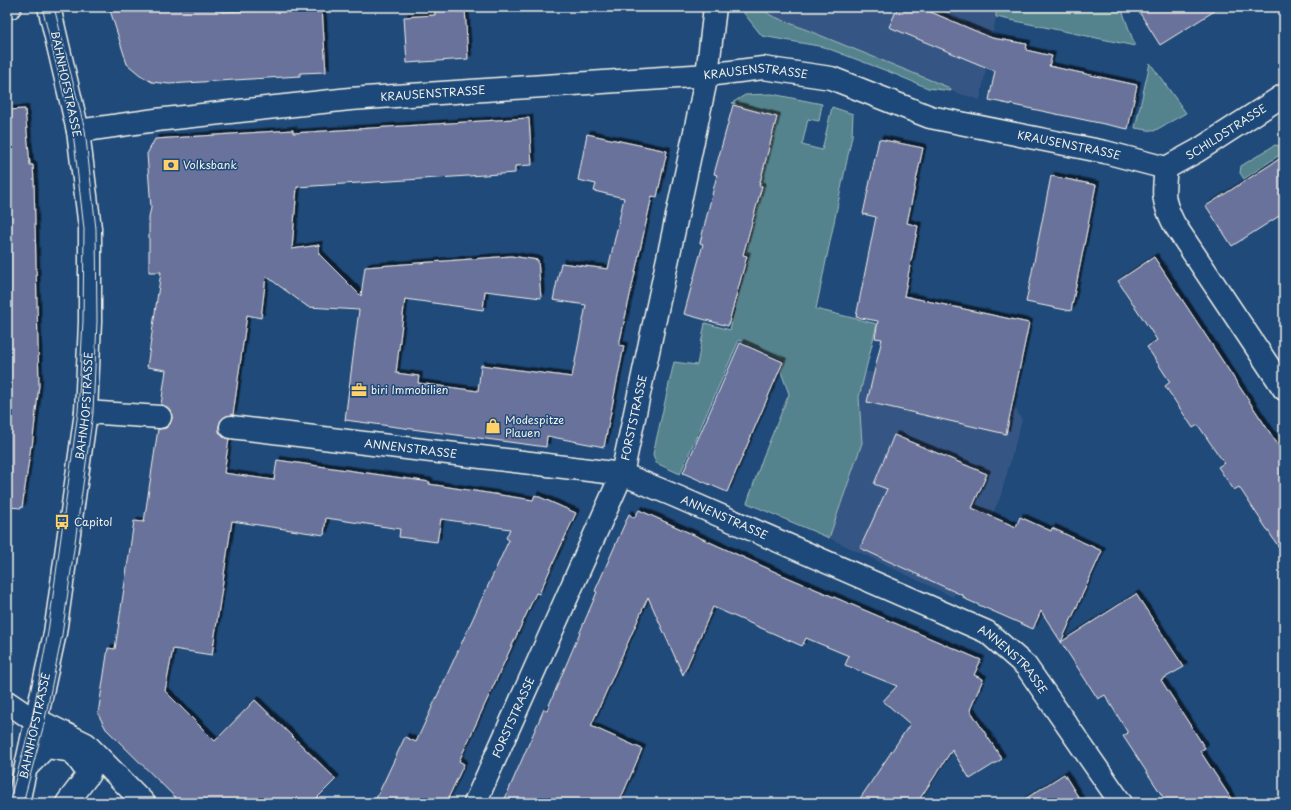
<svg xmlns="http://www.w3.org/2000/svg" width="1291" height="810" font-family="'Playpen Sans',sans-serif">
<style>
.built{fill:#355684}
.green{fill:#54838d;stroke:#a4baba}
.building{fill:#69729b;stroke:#f4f1e8;filter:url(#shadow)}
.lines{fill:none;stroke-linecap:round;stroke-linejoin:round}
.minor-casing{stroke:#f4f1e8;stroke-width:25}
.minor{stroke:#1f4a7a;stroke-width:22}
.tram{stroke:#f4f1e8;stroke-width:1}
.labels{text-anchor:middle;stroke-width:3;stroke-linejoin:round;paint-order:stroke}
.street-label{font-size:11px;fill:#f4f1e8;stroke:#1f4a7a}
.poi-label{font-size:11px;fill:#f4f1e8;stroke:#1f4a7a;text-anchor:start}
</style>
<defs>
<filter id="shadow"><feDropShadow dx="3.5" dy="-3.5" stdDeviation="0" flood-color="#0009"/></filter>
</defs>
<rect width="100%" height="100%" fill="#1f4a7a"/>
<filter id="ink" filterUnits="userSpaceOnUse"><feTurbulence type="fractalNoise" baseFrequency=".025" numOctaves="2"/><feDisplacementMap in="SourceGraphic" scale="8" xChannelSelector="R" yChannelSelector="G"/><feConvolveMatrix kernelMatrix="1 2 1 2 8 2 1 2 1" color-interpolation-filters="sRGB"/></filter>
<g filter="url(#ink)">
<path class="built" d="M763 7H996V17L980 100 951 91 950 88 770 15Z
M865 371 1014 406 1022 420 1000 498 953 597 829 538 862 443 859 397Z"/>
<path class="green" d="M739 7H763L770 15 950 88 951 91 928 88 887 71 824 47 762 36Z
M996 7H1121L1135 46 996 17Z
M1150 63 1186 113 1154 131 1135 128Z
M772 94 822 104 819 121 808 119 802 145 822 150 832 107 853 114 852 136 816 309 877 324 859 397 862 443 829 538 747 503 763 457 789 394 781 372 785 360 739 340 680 474 656 463 653 454 674 362 697 365 705 323 730 330 750 254 746 253 764 186 761 185 779 116 732 103 745 95Z
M1275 145 1282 146 1284 152 1244 179 1240 173 1241 166Z"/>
<path class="building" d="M109 7H222V12L322 7 326 72 300 73V76L169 84 152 82 140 75 127 64Z
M435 7H465L468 59 407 63 404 17 435 15Z
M898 7H919L992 38 1027 44 1026 50 1052 56 1049 66 1137 85 1128 129 989 100 995 71 889 27Z
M1136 7H1221L1160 45Z
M733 105 777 117 759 186H762L743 255 747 256 728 326 684 314 703 244 700 243 717 175 714 174Z
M25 109 30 165H33L34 181 39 385 32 447 31 446 22 508 7 507V110Z
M529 118 532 165 515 166V173L297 187 292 249 319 245V254L361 296 365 267 511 256 538 260 541 298 485 291 483 310 405 299 396 373 419 376 418 383 478 391 481 365 572 377 586 305 553 300 561 263 608 269 624 198 594 191 596 184 578 180 587 134 667 151 657 197 652 196 619 345 624 346 604 447 547 436 546 447 345 420 359 310 308 307 266 276 261 318 247 315 233 415 226 416 221 420 219 426V432L223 437 229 439 224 473 274 480 277 460 430 482 429 484 533 500 535 495 576 513 539 594 536 593 459 761 464 764 446 803H374L405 737 416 742 509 540 506 538 510 529 441 519 437 542 399 537 400 529 326 518 324 535 232 521 212 655 173 649 165 691 215 741 255 700 336 779 312 803H181L106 729 98 714 108 648 115 649 134 521 144 522 158 429 166 428 170 424 172 418 171 411 167 407 161 405 166 370 147 367 161 272H149V217L151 208 147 154 155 139 293 130V133Z
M879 139 923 148 907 223 918 226 904 296 1029 323 1006 434 867 402 882 339 875 338 878 321 856 317 876 217 863 214Z
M1284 156V213L1232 246 1206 206Z
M1051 176 1096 185 1071 311 1026 302Z
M1154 257 1284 454V555L1239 487 1234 490 1218 467 1224 463 1198 425 1193 428 1165 386 1170 382 1147 347 1157 340 1118 281Z
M740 343 783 362 727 492 683 473Z
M894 435 987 474 972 508 1016 527 1020 517 1051 531 1052 528 1102 551 1061 642 1041 611 1033 629 963 598 964 596 860 548 887 489 874 484Z
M639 510 780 574 981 660 974 675 983 679 970 710 1002 759 970 779 952 750 917 803H857L910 724 883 701 897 686 845 665 849 656 806 638 802 646 713 607 683 675 648 597 591 726 642 749 619 803H503L544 709 547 710 597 592 595 591 629 514 634 518Z
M1136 594 1184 667 1161 680 1205 748 1200 751 1234 803H1167L1123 736 1128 733 1105 695 1098 699 1061 642Z
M1064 774 1082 803H1019Z"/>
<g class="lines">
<defs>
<g id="minor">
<path d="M7 8 10 7"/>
<path id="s1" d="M78 131 156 120 350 99 707 75 763 68 831 78 930 117 1105 152 1166 168"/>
<path d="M1166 168C1163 194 1162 200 1174 224L1284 389"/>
<path id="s2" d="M1166 168 1197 151 1284 95"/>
<path d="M86 412 160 417"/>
<path id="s3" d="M231 427 622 474 673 495 987 632 1026 666 1121 803"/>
<path d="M7 702 32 719 37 720 86 744 144 803"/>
<path d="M26 768 46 747 72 751 89 774 67 803"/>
<path id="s4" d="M18 803 55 633 86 412 90 322V228L78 131 49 7"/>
<path id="s5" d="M475 803 622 474 707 75 715 7"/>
</g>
</defs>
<use href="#minor" class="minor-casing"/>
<use href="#minor" class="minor"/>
<path class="tram" d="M9 803 32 719 48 632 78 412 83 321 84 229 73 132 42 7
M23 803 44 724 62 635 93 413 97 321 96 229 85 130 54 7"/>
</g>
</g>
<defs>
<symbol id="bank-bare" viewBox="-9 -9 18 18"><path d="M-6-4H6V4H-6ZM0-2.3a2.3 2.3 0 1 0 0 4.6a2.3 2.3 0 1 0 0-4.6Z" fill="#ffd166" stroke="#1f4a7a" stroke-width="2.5" paint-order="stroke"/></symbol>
<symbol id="office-bare" viewBox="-9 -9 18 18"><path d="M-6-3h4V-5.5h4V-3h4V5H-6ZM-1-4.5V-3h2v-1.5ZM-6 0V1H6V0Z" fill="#ffd166" stroke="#1f4a7a" stroke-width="2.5" paint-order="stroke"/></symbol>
<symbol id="shop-bare" viewBox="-9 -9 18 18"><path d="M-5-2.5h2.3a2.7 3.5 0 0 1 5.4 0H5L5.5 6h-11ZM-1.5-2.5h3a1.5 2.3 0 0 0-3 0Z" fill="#ffd166" stroke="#1f4a7a" stroke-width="2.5" paint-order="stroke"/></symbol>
<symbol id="bus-bare" viewBox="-9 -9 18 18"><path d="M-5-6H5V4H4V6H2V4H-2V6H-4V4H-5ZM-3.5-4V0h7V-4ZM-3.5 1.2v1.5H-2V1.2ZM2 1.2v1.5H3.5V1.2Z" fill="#ffd166" stroke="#1f4a7a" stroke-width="2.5" paint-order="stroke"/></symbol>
</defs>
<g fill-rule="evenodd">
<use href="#bank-bare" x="160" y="154" width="22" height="22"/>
<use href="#office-bare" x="348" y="379" width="22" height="22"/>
<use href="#shop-bare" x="482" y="415" width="22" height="22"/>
<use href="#bus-bare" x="51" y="511" width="22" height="22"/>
</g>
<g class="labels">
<g class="street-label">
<text dy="4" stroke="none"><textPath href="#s1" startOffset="681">KRAUSENSTRASSE</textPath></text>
<text transform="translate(66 84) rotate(78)" y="4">BAHNHOFSTRASSE</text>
<text dy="4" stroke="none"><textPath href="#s1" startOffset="357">KRAUSENSTRASSE</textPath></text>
<text dy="4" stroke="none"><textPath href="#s2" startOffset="70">SCHILDSTRASSE</textPath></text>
<text dy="4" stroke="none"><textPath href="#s1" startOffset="1005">KRAUSENSTRASSE</textPath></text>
<text dy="4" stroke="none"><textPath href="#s4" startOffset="403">BAHNHOFSTRASSE</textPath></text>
<text dy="4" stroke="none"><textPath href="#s5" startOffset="418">FORSTSTRASSE</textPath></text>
<text dy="4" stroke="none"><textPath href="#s3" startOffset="181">ANNENSTRASSE</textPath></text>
<text dy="4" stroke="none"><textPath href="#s3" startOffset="505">ANNENSTRASSE</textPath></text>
<text dy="4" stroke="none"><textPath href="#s3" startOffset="829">ANNENSTRASSE</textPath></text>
<text dy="4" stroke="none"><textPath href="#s5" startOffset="94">FORSTSTRASSE</textPath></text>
<text dy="4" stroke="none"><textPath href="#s4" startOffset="79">BAHNHOFSTRASSE</textPath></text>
</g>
<g class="poi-label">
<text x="183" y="169">Volksbank</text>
<text x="371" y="394">biri Immobilien</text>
<text x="505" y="424">Modespitze<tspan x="505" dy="13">Plauen</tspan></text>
<text x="74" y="526">Capitol</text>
</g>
</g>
<rect width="1291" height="810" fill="none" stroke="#1f4a7a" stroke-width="24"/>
<rect x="12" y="12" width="1267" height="786" fill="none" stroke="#f4f1e8" stroke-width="1.5" filter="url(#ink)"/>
</svg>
